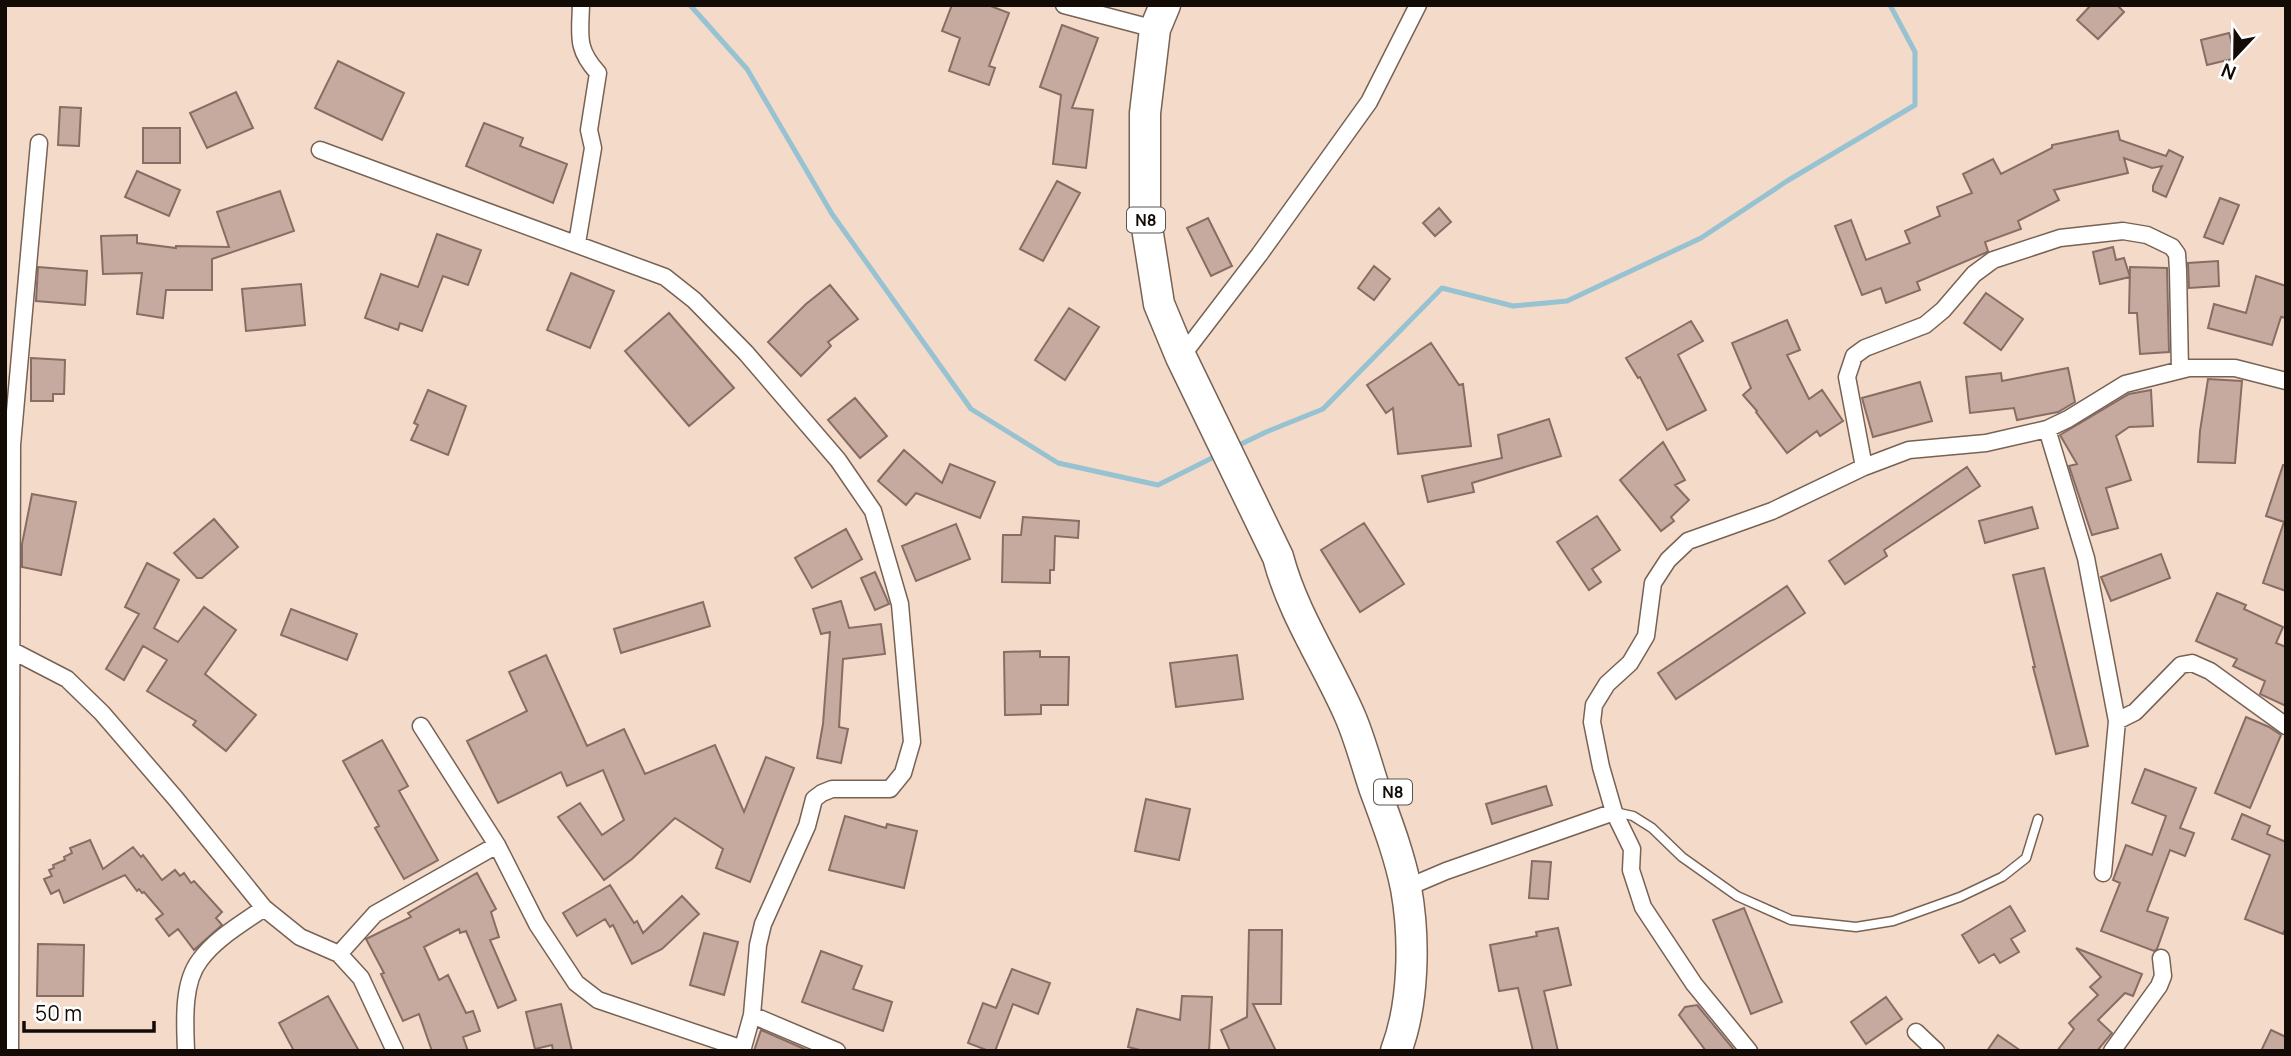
<svg xmlns="http://www.w3.org/2000/svg" width="2291" height="1056" font-family="Manrope,sans-serif">
<style>
.lines{fill:none;stroke-linecap:round;stroke-linejoin:round}
.stream{stroke:#96c2d2;stroke-width:5}
.building{fill:#c6aa9f;stroke:#876d63;stroke-width:2}
.lane-casing{stroke:#786254;stroke-width:11}
.street-casing{stroke:#786254;stroke-width:19}
.highway-casing{stroke:#786254;stroke-width:33}
.lane{stroke:#fff;stroke-width:8}
.street{stroke:#fff;stroke-width:16}
.highway{stroke:#fff;stroke-width:30}
.labels{text-anchor:middle;stroke-width:5;stroke-linejoin:round;paint-order:stroke}
.shield{fill:#fff;stroke:#5a5451;stroke-width:2}
.shield-label{font-size:16px;font-weight:bold;fill:#130b06}
</style>
<rect width="100%" height="100%" fill="#f3dac9"/>
<g class="lines">
<path class="stream" d="M690 5 747 69 832 214 971 409 1058 463 1158 485 1220 454
M1235 447 1266 432 1323 409 1442 288 1513 306 1567 301 1701 238 1787 181 1915 105V52L1890 5"/>
</g>
<path class="building" d="M952 5H988L1009 13 989 66 995 68 989 85 949 71 960 38 942 31Z
M2091 5H2117L2124 12 2098 39 2077 20Z
M1062 25 1098 38 1072 108 1093 110 1086 168 1053 164 1061 95 1040 87Z
M2229 33 2236 58 2207 65 2201 40Z
M338 61 404 93 382 140 315 108Z
M236 92 253 128 207 148 190 113Z
M60 107 81 108 79 146 58 145Z
M484 123 523 138 520 146 567 164 553 203 466 166Z
M143 128H180V163H143Z
M2118 131 2120 140 2166 156 2169 150 2183 157 2166 197 2153 191V186L2162 166 2152 168 2124 158 2128 173 2054 190 2059 200 2018 221 2021 229 1985 242 1988 251 1985 253 1917 282 1920 290 1886 303 1881 288 1862 295 1835 226 1851 220 1866 260 1910 243 1905 231 1940 216 1937 207 1972 193 1963 174 1993 159 2001 174 2052 148V145Z
M137 171 180 190 169 216 125 197Z
M1057 181 1080 193 1043 261 1020 249Z
M280 191 294 231 212 259V290H166L163 318 137 314 142 273 103 274 101 236 137 235V243L176 248V246L229 247 217 212Z
M2220 198 2239 205 2223 244 2204 237Z
M1439 208 1451 222 1435 236 1423 223Z
M1208 218 1232 266 1211 276 1187 228Z
M437 234 481 250 468 285 443 276 422 331 400 323 398 330 365 318 381 274 418 287Z
M2113 247 2116 260 2124 258 2130 277 2100 284 2093 252Z
M2218 261 2219 286 2189 288 2188 263Z
M1374 266 1390 279 1374 300 1358 288Z
M38 267 87 271 85 305 36 301Z
M2130 267 2167 268 2169 352 2140 354 2137 313H2129Z
M571 273 614 291 590 348 547 330Z
M2256 276 2286 286V318L2281 317 2272 345 2208 328 2214 304 2246 313Z
M301 284 305 325 246 331 242 289Z
M830 285 858 319 828 342 831 346 801 376 768 342 806 304Z
M1986 293 2023 319 2001 350 1964 323Z
M1069 308 1099 327 1065 380 1035 360Z
M669 313 734 388 689 426 625 351Z
M1787 320 1800 350 1787 355 1809 399 1822 390 1843 421 1820 436 1817 431 1787 453 1756 412 1757 411 1743 395 1751 388 1732 343Z
M1691 321 1703 341 1678 355 1706 410 1667 430 1640 377 1638 378 1626 358Z
M1431 343 1459 385 1463 384 1471 446 1398 454 1393 408 1386 413 1367 385Z
M31 358 65 360 64 394H53V401H31Z
M2068 368 2075 402 2058 412 2017 420 2014 408 1970 413 1966 377 2001 373 2002 381Z
M2208 379 2242 381 2235 463 2198 462 2200 431Z
M1920 382 1932 421 1873 437 1862 398Z
M428 390 466 406 448 455 411 440 418 425 414 423Z
M2151 390 2153 426 2129 427 2116 436 2131 480 2106 488 2118 528 2092 535 2069 466 2077 464 2060 435 2129 394Z
M855 398 887 436 860 458 828 420Z
M1549 419 1561 456 1472 483 1474 492 1428 502 1422 476 1502 458 1498 435Z
M1663 442 1685 480 1675 485 1689 500 1671 517 1674 521 1661 531 1620 480Z
M904 450 942 483 950 464 995 482 980 518 916 493 906 505 878 481Z
M2283 465 2286 466V591L2263 583 2284 522 2266 516Z
M1967 467 1980 486 1884 550 1887 556 1845 584 1829 561Z
M32 494 76 502 61 575 22 567V544Z
M2032 507 2038 528 1985 543 1979 521Z
M1597 516 1620 550 1592 569 1601 582 1589 590 1557 542Z
M1023 517 1079 521 1078 538 1055 536 1054 570H1050V583L1002 582 1003 535H1021Z
M214 519 238 547 202 578H197L174 553Z
M1364 523 1404 584 1360 612 1321 550Z
M956 524 970 559 916 581 902 546Z
M846 529 862 559 812 588 795 558Z
M2161 554 2170 578 2111 601 2101 577Z
M147 563 179 580 154 628 178 642 204 607 236 630 205 674 256 715 226 751 193 725 196 721 147 691 167 660 143 646 124 680 106 669 139 614 125 607Z
M2044 568 2088 746 2056 754 2033 667H2035L2013 575Z
M875 572 889 604 875 610 861 578Z
M1787 586 1805 613 1676 699 1658 673Z
M2217 593 2246 605 2244 609 2283 627 2276 643 2286 647V706L2260 694 2265 681 2233 666 2237 659 2196 641Z
M841 601 849 628 881 624 885 654 843 659 839 727 848 729 841 763 817 758 823 724 830 632 821 634 813 609Z
M703 602 710 626 621 653 614 629Z
M291 609 357 634 347 660 281 635Z
M1040 651V657H1069L1068 705H1041V714L1005 715 1004 652Z
M546 655 587 746 624 729 645 774 715 745 744 812 766 757 794 768 750 882 716 868 723 849 675 818 632 859 604 880 558 817 580 803 602 835 624 820 603 770 567 786 561 772 498 803 467 741 527 711 509 672Z
M1237 655 1243 699 1176 707 1170 663Z
M2246 717 2269 727 2281 735 2250 808 2215 793Z
M382 740 408 786 399 791 438 860 404 879 375 828 379 826 343 761Z
M2145 769 2196 788 2180 828 2194 833 2185 856 2170 850 2147 911 2168 918 2157 949 2154 951 2101 931 2120 883 2113 880 2126 845 2152 855 2166 816 2132 803Z
M1546 786 1552 805 1492 824 1486 804Z
M1146 799 1190 809 1179 860 1135 851Z
M2242 814 2270 826 2267 834 2286 842V927L2283 934 2245 919 2270 855 2232 839Z
M845 816 886 828 887 824 917 831 904 888 829 870Z
M90 840 103 869 133 847 141 857 143 855 162 880 175 870 180 876 184 873 191 883 194 881 222 912 216 918 222 925 194 950 178 929 169 936 156 919 163 914 144 892 142 893 139 889 137 891 125 875 64 903 59 890 51 894 44 879 52 876 49 870 54 868 53 865 65 860 64 857 72 853 70 848Z
M1532 861 1551 862 1548 899 1529 898Z
M477 873 496 909 491 912 499 937 490 940 516 1000 498 1008 466 931 460 933 459 929 455 931 424 947 439 980 448 975 466 1013 473 1011 480 1031 463 1037 468 1051H432L419 1014 403 1021 381 974 384 973 366 939 411 917 408 913Z
M610 885 634 923 637 921 643 933 682 896 699 914 662 949 632 964 613 925 610 927 605 919 577 936 563 913Z
M2010 906 2025 931 2011 939 2019 952 2000 963 1994 954 1979 963 1962 935Z
M1744 908 1782 1002 1751 1014 1713 920Z
M1558 928 1571 985 1544 991 1558 1051H1533L1518 988 1499 991 1490 945 1537 936 1536 932Z
M1249 930H1282L1281 1004H1253L1276 1051H1230L1221 1030 1247 1017Z
M704 933 738 942 724 995 690 985Z
M38 944 84 945 83 996H37Z
M2076 948 2142 974 2133 996 2125 993 2098 1020 2112 1033 2097 1051H2057L2074 1029 2069 1023 2098 995 2090 987 2101 977Z
M821 951 862 966 853 989 892 1002 883 1031 802 1002Z
M1012 969 1050 983 1038 1014 1013 1004 995 1051H989L968 1043 983 1003 996 1008Z
M328 996 359 1051H294L279 1023Z
M1182 996 1212 997 1209 1051H1144L1128 1047 1137 1009 1180 1020Z
M1886 997 1902 1019 1866 1044 1851 1022Z
M561 1004 572 1051H553L552 1045 535 1049 526 1012Z
M1697 1005 1735 1051H1706L1679 1015 1685 1007Z
M761 1030 809 1051H754Z
M2271 1030 2286 1037V1051H2261Z
M1998 1035 2021 1051H1987Z"/>
<g class="lines">
<defs>
<path id="lane" d="M1615 812 1633 816 1652 828 1682 857 1737 896 1791 920 1856 927 1893 921 1960 897 2002 877 2026 858 2038 819"/>
<path id="street" d="M1064 5 1155 29
M320 150 665 277 694 300 746 353 838 460 873 511 900 604 912 742 903 773 890 789H832L822 793 814 799 807 826 763 924 758 945 752 1015 742 1051
M577 243 593 148 589 130 598 73C576 49 580 36 581 5
M1181 357 1259 255 1369 102 1418 5
M2047 429 2086 558 2117 721
M1864 467 1847 377 1854 356 1865 348 1925 325 1943 310 1974 274 1993 260 2060 238 2123 231 2147 235 2172 247 2177 254 2178 270 2180 370
M11 650 67 679 102 713 176 799 264 908 300 937 339 954 361 978 395 1051
M421 726 497 845 537 924 576 983 598 1000 743 1049
M1614 812 1632 849 1631 870 1643 907 1694 984 1749 1051
M2103 873 2117 721 2135 712 2181 665 2192 663 2210 671 2286 726
M1406 888 1446 871 1614 812 1601 767 1592 722 1594 705 1607 684 1630 663 1646 636 1653 583 1668 560 1688 541 1772 511 1864 467 1909 450 1986 443 2047 429 2068 419 2125 384 2189 368H2235L2286 381
M339 954 375 914 497 845
M752 1015 837 1051
M1916 1032 1936 1051
M10 1051 12 445 39 143
M186 1051C185 1023 182 983 200 960 216 938 243 923 264 908
M2112 1051 2159 986 2163 976 2161 958"/>
<path id="highway" d="M1165 5 1155 29 1145 113V215L1159 304 1181 357 1278 557C1293 614 1327 663 1350 716 1360 739 1366 763 1374 787 1386 820 1399 853 1406 888 1415 938 1414 1004 1396 1051"/>
</defs>
<use href="#lane" class="lane-casing"/>
<use href="#street" class="street-casing"/>
<use href="#highway" class="highway-casing"/>
<use href="#lane" class="lane"/>
<use href="#street" class="street"/>
<use href="#highway" class="highway"/>
</g>
<g class="labels">
<g class="shield">
<rect x="1127" y="207.5" width="38" height="25" rx="5"/>
<rect x="1374" y="779.5" width="38" height="25" rx="5"/>
</g>
<g class="shield-label">
<text x="1146" y="226">N8</text>
<text x="1393" y="798">N8</text>
</g>
</g>
<rect width="2291" height="1056" fill="none" stroke="#130b06" stroke-width="14"/>
<g transform="translate(2235 56) rotate(202)" stroke="#ffffff" stroke-width="5" paint-order="stroke">
<path d="M0-5L12 26L0 18L-12 26Z" fill="#130b06"/>
<text y="-10" font-size="19" font-weight="bold" text-anchor="middle" fill="#130b06">N</text>
</g>
<path d="M24 1021v10h130v-10" fill="none" stroke="#130b06" stroke-width="3.5"/>
<text x="35" y="1021" font-size="21" fill="#130b06" stroke="#ffffff" stroke-width="5" paint-order="stroke">50 m</text>
</svg>
